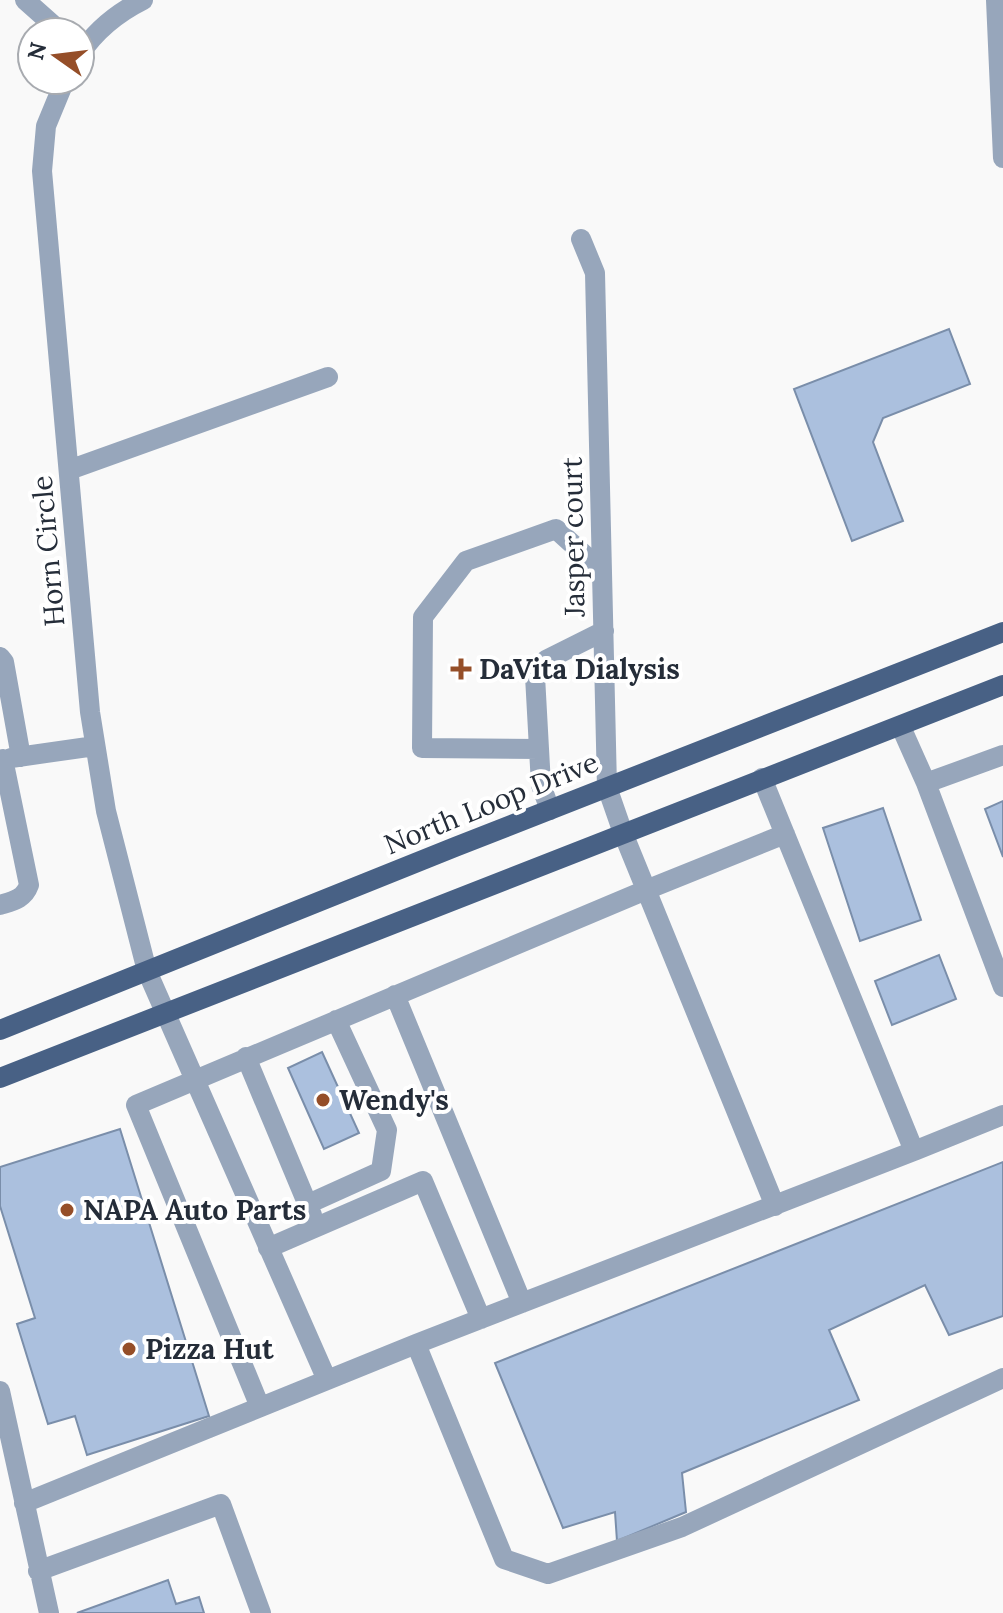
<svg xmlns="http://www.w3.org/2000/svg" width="1003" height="1613" font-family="Lora,serif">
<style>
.building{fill:#abc0de;stroke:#7a8eaa;stroke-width:2}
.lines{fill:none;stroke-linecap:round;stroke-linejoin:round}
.minor{stroke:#97a6bb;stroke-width:20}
.major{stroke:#486185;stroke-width:20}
.poi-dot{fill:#954e28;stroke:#fff;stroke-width:3}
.labels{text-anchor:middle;stroke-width:8;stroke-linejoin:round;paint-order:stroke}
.street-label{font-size:28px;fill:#252d39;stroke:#fff}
.poi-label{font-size:28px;font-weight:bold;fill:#252d39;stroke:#fff;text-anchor:start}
</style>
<rect width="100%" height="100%" fill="#f9f9f9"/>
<path class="building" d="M949 329 970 384 883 418 873 442 903 521 852 541 794 389Z
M1003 801V857L985 809Z
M883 808 921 920 860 941 823 828Z
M939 955 956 999 892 1025 875 981Z
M322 1052 359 1133 324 1149 288 1068Z
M120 1129 209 1416 87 1455 75 1416 48 1424 17 1324 35 1318 0 1206V1167Z
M1003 1162V1316L949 1335 925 1285 829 1330 859 1400 682 1473 686 1512 617 1541 615 1512 563 1528 495 1363Z
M168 1580 176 1604 199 1597 204 1613H77Z"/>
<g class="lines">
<path class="minor" d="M25 0 61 32
M996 0 1003 158
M80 54C96 30 117 13 143 0
M65 80 46 126 42 171 90 712 106 811 147 971 327 1380
M581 239 595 273 607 787 623 833 775 1206
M69 470 328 377
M0 657 4 662 21 757
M901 727 926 783 1003 755
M539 749 422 748 423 617 466 561 556 529 602 571
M11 758 95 746
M926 783 1003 987
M550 810 541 785 535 676 546 660 604 631
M0 905C13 901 24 899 29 885L3 759
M395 995 522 1303
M246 1057 312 1215
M914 1151 1003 1115
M308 1204 381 1171 387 1130 336 1020
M268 1248 423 1181 481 1319
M416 1344 504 1559 548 1574 682 1527 1003 1378
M0 1391 49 1613
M260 1407 136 1105 646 890 785 834
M24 1503 416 1344 914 1151 762 778
M38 1571 221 1504 261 1613"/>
<path class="major" d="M0 1030 455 847 1003 632
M0 1078 1003 685"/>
</g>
<g class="poi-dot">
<path d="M457 657h8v8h8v8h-8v8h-8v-8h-8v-8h8z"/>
<circle cx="323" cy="1100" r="8"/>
<circle cx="67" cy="1210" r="8"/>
<circle cx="129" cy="1349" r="8"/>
</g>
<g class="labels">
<g class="street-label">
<text transform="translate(573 537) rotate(-91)" y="10">Jasper court</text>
<text transform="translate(48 551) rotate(-95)" y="10">Horn Circle</text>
<text transform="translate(491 803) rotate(-22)" y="10">North Loop Drive</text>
</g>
<g class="poi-label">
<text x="479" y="679">DaVita Dialysis</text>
<text x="339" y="1110">Wendy's</text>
<text x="83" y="1220">NAPA Auto Parts</text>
<text x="145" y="1359">Pizza Hut</text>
</g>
</g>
<g transform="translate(56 56) rotate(284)"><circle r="38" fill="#ffffff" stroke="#a8abb0" stroke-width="2"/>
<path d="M0-6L14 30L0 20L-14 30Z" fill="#954e28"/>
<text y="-12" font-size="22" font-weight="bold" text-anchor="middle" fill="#252d39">N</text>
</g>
</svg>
